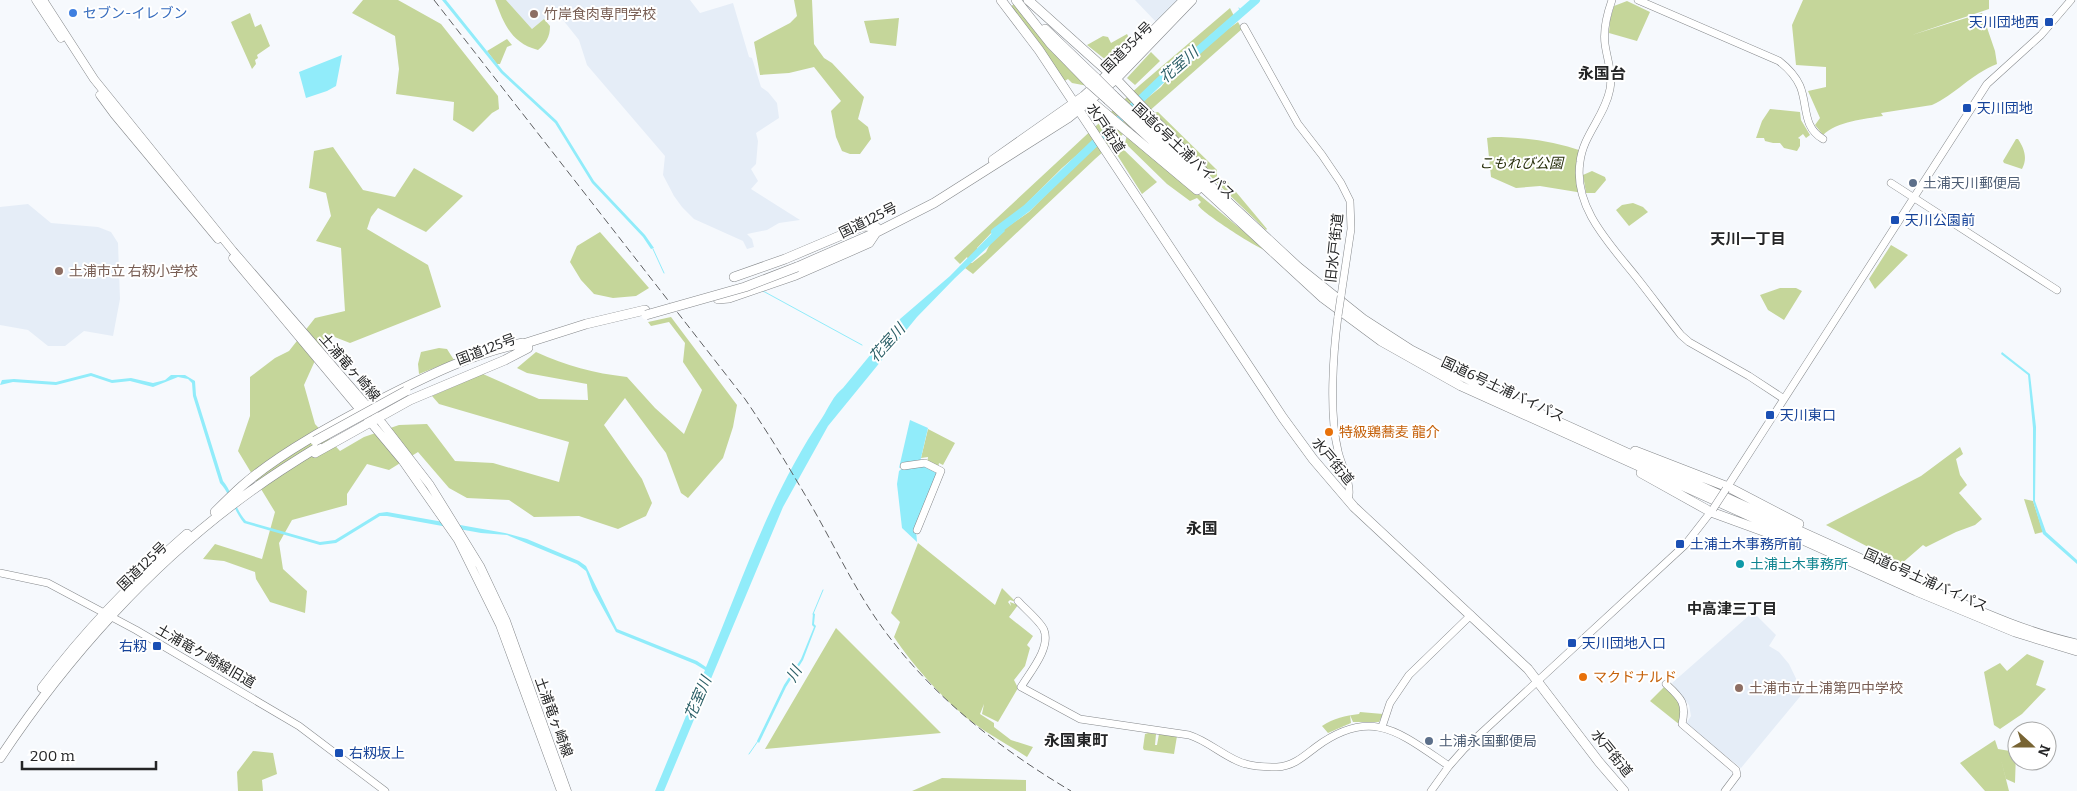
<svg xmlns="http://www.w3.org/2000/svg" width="2077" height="791" font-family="Bitter,'Noto Sans JP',serif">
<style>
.built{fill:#e5edf7}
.green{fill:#c5d69a}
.water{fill:#91ecfa}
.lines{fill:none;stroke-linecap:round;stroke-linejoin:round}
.stream{stroke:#91ecfa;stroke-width:1}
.river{stroke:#91ecfa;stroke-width:8}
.secondary-casing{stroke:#85888b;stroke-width:8}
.primary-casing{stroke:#85888b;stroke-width:9}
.highway-casing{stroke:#85888b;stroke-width:10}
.secondary{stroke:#fff;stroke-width:7}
.primary{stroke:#fff;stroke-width:8}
.highway{stroke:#fff;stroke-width:9}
.rail{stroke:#5e5f61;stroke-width:1;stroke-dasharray:8 4;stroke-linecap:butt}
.secondary-bridge-casing{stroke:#85888b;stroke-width:8;stroke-linecap:butt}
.highway-bridge-casing{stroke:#85888b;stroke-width:10;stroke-linecap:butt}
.secondary-bridge{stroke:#fff;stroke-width:7}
.highway-bridge{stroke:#fff;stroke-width:9}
.shop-dot{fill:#3f7fe0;stroke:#fff;stroke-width:2}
.education-dot{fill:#8d6e63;stroke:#fff;stroke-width:2}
.transit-dot{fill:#1a4fb4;stroke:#fff;stroke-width:2}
.service-dot{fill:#5c6f8a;stroke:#fff;stroke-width:2}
.food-dot{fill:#e8710a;stroke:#fff;stroke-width:2}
.culture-dot{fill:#0f9aa8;stroke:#fff;stroke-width:2}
.labels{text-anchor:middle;stroke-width:4;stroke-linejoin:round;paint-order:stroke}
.shop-label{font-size:14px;fill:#366cbe;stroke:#fff;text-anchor:start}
.education-label{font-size:14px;fill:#785e54;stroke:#fff;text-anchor:start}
.transit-label{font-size:14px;fill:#164399;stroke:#fff;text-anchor:start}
.street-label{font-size:14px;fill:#242526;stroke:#fff}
.park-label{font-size:14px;font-style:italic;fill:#262e0a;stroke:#fff}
.service-label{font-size:14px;fill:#4e5e75;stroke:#fff;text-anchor:start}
.food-label{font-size:14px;fill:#c56008;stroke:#fff;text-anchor:start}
.culture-label{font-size:14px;fill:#0d838f;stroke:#fff;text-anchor:start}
.water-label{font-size:15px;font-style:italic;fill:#2b5f67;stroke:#fff}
.neighbourhood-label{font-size:15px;font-weight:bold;fill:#242526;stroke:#fff}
.quarter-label{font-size:16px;font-weight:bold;fill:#242526;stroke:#fff}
</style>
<rect width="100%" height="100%" fill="#f6f9fd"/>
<path class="built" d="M506 0H690L700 13 733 3 749 57 752 58 761 87 768 92 777 103 779 118 756 133 758 141 756 164 751 169 758 181 751 189 800 220 779 223 767 230 747 234 752 239 754 247 747 249 743 241 694 219 682 207 674 196 663 175 665 156 587 65 579 40 555 10 532 29Z
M1135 0H1179L1157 23Z
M28 204 51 223 98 227 111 232 118 243 120 299 113 336 84 331 65 346H48L28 330 0 325V207Z
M1753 612 1776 635 1769 646 1779 652 1789 664 1803 693 1741 768 1686 724 1691 716 1689 705 1672 683Z"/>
<path class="green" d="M363 0H398L441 24 498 96 499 109 492 113 473 132 453 120 454 102 396 94 399 69 395 36 352 13Z
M495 0H506L532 29 544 19 550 26C550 37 546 43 538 50 511 43 504 24 495 0Z
M794 0H812L814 44 824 58 832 63 864 97 858 119 868 127 871 139 860 154H850L842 151 836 137 831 111 841 101 814 67 789 73 760 75 754 42 790 23 797 16Z
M1803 0H1989V9L1912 35 1982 13 1995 51 1997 64C1971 74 1955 95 1932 105L1881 113 1883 116C1864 119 1838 121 1823 135L1815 125 1820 118 1808 91 1826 87V67L1796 65 1792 25Z
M1627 1 1650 12 1637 41 1609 33 1610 20 1614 6Z
M1014 4 1049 45 1048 48 1088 86 1072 83 1068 79 1063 82 1010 7Z
M1230 8 1234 16C1221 26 1209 35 1199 47 1189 59 1149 78 1146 94L1113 124 1111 127H1109L1062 168 1024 206 993 231 977 248V253L968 259 967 257 960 264 954 258 1140 85Z
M250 13 255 27 261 24 270 46 257 55 258 58 255 60 256 64 252 69 231 22Z
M899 18 896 46 870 43 864 21Z
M1238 22 1242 29 1095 159 973 274 965 268 969 263H972L986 252 994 236 1029 212 1069 171 1073 169 1078 161 1128 117 1137 105 1141 103 1161 87 1172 73 1184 67 1211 41Z
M1127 34 1129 38H1137L1111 64 1087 45 1103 36 1108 37 1111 43Z
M507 39 512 45 507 47 500 64H497L487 51Z
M1151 52 1160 61 1135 85 1127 78Z
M1770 109 1800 112 1801 120 1810 135 1806 138 1803 134 1798 138 1800 139V146L1797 151 1784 148 1780 143H1773L1765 141 1764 138H1756L1762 121Z
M1158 112 1217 170V177L1221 181 1226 180 1267 229 1266 230 1214 180 1152 113Z
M1127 135 1248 235 1265 250C1257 248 1202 213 1198 205L1201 202 1197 198 1190 201 1167 184 1125 143Z
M1493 137C1523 137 1553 141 1582 151L1583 193 1540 186 1516 188 1491 177 1487 138Z
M2016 139H2018C2024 148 2028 158 2022 169L2004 163 2003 161Z
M1119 145 1157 182 1142 194 1114 150Z
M333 147 363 190 395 197 414 168 463 196 426 232 378 208 371 217 367 229 428 265 441 307 350 343 327 334 304 385 315 424 340 451 364 437 399 425 427 424 455 461 493 463 559 482 569 442 439 404 432 396 483 374 539 399 588 400 587 384 527 373 517 368 536 352C567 366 593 373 627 377L655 408 684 434 702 390 683 362 685 343 669 322 651 326 648 322 671 317 737 405 733 427 723 458 688 498 681 493 666 453 625 398 604 425 642 479 652 503 646 516 618 529 579 516 534 517 509 500 467 498 449 488 418 452 389 470 367 464 347 494V505L292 520 279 543 283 569 307 591 305 613 270 602 256 579 255 572 224 561 203 559 215 544 262 559 275 512 238 451 250 416V377L275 358 289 351 315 318 345 311 341 248 316 241 331 216 326 193 309 188 314 151Z
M1592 171 1605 177 1606 180 1595 193H1586L1583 175Z
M1633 203 1643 207 1648 212 1629 226 1616 210 1622 205Z
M600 232 649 288 636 296 613 298 594 294 581 280 570 262 577 246Z
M1891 245 1908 255 1875 289 1869 279Z
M1780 288H1796L1802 291 1784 320 1768 310 1760 295Z
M439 348 447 349 454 360 419 374 418 364 421 352Z
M928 429 955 443 943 465 939 463 938 468 927 464 928 457 921 458Z
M1960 447 1963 454 1956 459 1960 475 1967 485 1959 493 1982 519 1975 525 1956 532 1926 547 1923 545 1901 564 1826 525 1921 476Z
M2024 499 2033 501 2043 532 2035 534Z
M918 543 995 605 1002 588 1016 602 1010 600 1008 602 1011 606 1010 602 1018 605 1009 617 1033 636 1027 645 1030 648 1025 666 1014 680 1018 688 998 722 982 714 984 704 980 714 994 723V727L1011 740 1033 747 1027 757C1009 745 989 735 972 722 945 701 913 666 894 637L900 622 891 613Z
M836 628 941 733 765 749Z
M2027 654 2044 661 2036 685 2046 689 2022 714 2000 729 1994 725 1984 672 2000 663 2007 671Z
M1664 687 1668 689 1682 705 1680 725 1650 701Z
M1360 712 1383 714 1379 722H1353L1350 715 1351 723 1328 733 1322 726C1334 718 1345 716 1359 714Z
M1148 733 1156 734 1155 745H1157L1159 734 1177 736 1174 754 1144 750 1143 748 1145 734Z
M1995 740 1998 749 2016 752 2015 783 2006 779 2000 756 2009 791H1985L1960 763Z
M253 751 273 753 277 774 262 780 263 791H238L237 772Z
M942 778 1026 780V791H912Z"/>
<path class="water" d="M442 0H446L503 71 557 121 594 181 645 235 654 248 651 249 643 237 592 183 555 123 501 73Z
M342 55 336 86 327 91 306 98 299 72Z
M1001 224 1005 231 955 278 917 317 828 426 783 507 664 791H655L705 670 695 664 616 632 593 590 586 571 577 564 507 535 481 533 387 516H380L336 543 320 545 244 523C234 511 231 495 220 483L193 396 192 383 188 379 178 377 153 387 130 381 112 383 91 376 56 385 13 382 0 385 2 380 14 379 56 382 91 373 112 380 131 378 153 383 165 380 171 375H185L195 381 196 395 223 481C233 493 235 509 246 521L320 542 335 540 379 513 387 512 505 533 527 539 579 561 586 566 617 629 697 661 706 667C741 584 770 494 822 418 829 407 833 396 843 388L900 319 950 276Z
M2002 352 2030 374 2036 427 2035 501 2046 532 2077 560V564L2043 534 2033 501V428L2028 375 2001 354Z
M910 420 928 428 920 462 904 465 899 468Z
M921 464 940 471 916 530 917 542 902 528 897 484 899 471 904 467Z
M813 613 815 614 814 624 816 626 803 660 786 687 759 743 757 741 784 685 801 659 814 627 812 625Z"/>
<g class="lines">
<path class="stream" d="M1239 8 1242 14
M653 249 664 273
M763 291 862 345
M813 614 823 590
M749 754 758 741"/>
<path class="river" d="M995 232 1027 208 1169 72 1186 61 1256 0"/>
<defs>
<path id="secondary" d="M1612 0C1607 14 1603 29 1605 44 1607 59 1613 74 1610 89 1605 116 1583 135 1580 162 1573 208 1611 245 1637 278 1652 297 1666 316 1681 335L1689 342 1749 376 1784 399
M1638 0 1779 61C1788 68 1795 75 1800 86 1808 105 1802 127 1823 139
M1244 27 1298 124 1322 155 1341 183 1350 201 1351 229 1341 296
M1891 183 2057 290
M1338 316C1333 354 1329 414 1338 451 1341 465 1353 486 1348 500
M904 466 925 463 941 471 917 530
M1726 489 1987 84 2041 35 2071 0
M0 573 48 583 136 630 299 726 385 791
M1018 601C1024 608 1041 622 1044 630 1051 648 1030 672 1021 687L1080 719 1189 735C1209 741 1228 760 1246 764 1256 767 1267 767 1277 767 1294 766 1304 756 1316 747 1372 706 1400 733 1449 766
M1666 684C1681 698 1687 703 1682 724L1736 770 1737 775 1725 791
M1382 727 1390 703 1409 675 1471 615
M1431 791 1449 766 1464 749 1685 545 1713 509"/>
<path id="primary" d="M36 0 61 38
M43 0 94 79 233 251 382 423 430 485 480 566 506 621 567 791
M100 95 114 114 218 239
M233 258 402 460 458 540 500 625 561 791"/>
<path id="highway" d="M1001 0 1039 50 1283 418 1313 459 1354 507 1528 669 1599 762 1624 791
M1016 0 1050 43 1090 84
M1028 0 1116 79 1204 172
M1045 29 1096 78
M1113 95 1298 267 1363 319 1411 350 1499 395 1919 585C1970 607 2022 632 2077 644
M1086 97 1197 190
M1108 100 1323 298 1381 341 1461 386 1916 591 2015 632 2077 651
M993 160 1084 96 1134 50 1184 0
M797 267 877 232 934 203 1068 118 1116 79 1192 0
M734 277 785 259 863 226 876 227
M718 299 729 298 796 275 869 243 875 234
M520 345 586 324 645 310
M1635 451 1728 487 1799 524
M315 453 410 400 505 360 528 348
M1641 473 1711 512 1788 540
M215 512C224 503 233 494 242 486 281 452 336 423 382 399 427 376 473 353 523 343
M42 688C85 631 134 580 187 534
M0 758C67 657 152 562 251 491 273 475 295 461 318 447"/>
</defs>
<use href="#secondary" class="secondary-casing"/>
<use href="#primary" class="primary-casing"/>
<use href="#highway" class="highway-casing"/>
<use href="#secondary" class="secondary"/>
<use href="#primary" class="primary"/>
<use href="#highway" class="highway"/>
<path class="rail" d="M434 0 745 399C769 434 790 469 811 505 834 545 853 586 879 623 929 694 997 747 1071 791"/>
<defs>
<path id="secondary-bridge" d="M1338 316 1341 296
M1713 509 1726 489"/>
<path id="highway-bridge" d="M1096 78 1113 95
M1090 84 1108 100
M646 315 745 287 797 267
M315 441 406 391"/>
</defs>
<use href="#secondary-bridge" class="secondary-bridge-casing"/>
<use href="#highway-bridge" class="highway-bridge-casing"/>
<use href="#secondary-bridge" class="secondary-bridge"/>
<use href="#highway-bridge" class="highway-bridge"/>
</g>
<circle class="shop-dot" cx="73" cy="13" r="5"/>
<g class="education-dot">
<circle cx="534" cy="14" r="5"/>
<circle cx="59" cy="271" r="5"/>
<circle cx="1739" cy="688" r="5"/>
</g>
<g class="transit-dot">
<rect x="2044" y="17" width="10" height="10" rx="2.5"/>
<rect x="1962" y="103" width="10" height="10" rx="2.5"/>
<rect x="1890" y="215" width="10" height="10" rx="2.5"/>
<rect x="1765" y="410" width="10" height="10" rx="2.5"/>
<rect x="1675" y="539" width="10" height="10" rx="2.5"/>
<rect x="1567" y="638" width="10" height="10" rx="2.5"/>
<rect x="152" y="641" width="10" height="10" rx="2.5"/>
<rect x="334" y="748" width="10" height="10" rx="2.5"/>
</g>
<g class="service-dot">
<circle cx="1913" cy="183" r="5"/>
<circle cx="1429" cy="741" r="5"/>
</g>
<g class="food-dot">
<circle cx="1329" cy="432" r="5"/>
<circle cx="1583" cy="677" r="5"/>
</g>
<circle class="culture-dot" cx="1740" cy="564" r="5"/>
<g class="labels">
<g class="shop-label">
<text x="83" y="18">セブン-イレブン</text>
</g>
<g class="education-label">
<text x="544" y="19">竹岸食肉専門学校</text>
<text x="69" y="276">土浦市立 右籾小学校</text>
<text x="1749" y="693">土浦市立土浦第四中学校</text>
</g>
<g class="transit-label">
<text x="2039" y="27" text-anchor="end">天川団地西</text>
<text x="1977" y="113">天川団地</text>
<text x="1905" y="225">天川公園前</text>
<text x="1780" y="420">天川東口</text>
<text x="1690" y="549">土浦土木事務所前</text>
<text x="1582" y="648">天川団地入口</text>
<text x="147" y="651" text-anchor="end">右籾</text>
<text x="349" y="758">右籾坂上</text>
</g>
<g class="street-label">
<text transform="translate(1127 47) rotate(-45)" y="5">国道354号</text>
<text transform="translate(1106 128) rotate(56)" y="5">水戸街道</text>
<text transform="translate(1184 151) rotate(43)" y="5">国道6号土浦バイパス</text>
<text transform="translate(868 220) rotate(-26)" y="5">国道125号</text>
<text transform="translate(1334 248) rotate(-84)" y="5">旧水戸街道</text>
<text transform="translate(486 349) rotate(-21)" y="5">国道125号</text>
<text transform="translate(350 367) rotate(49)" y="5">土浦竜ヶ崎線</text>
<text transform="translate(1503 389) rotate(25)" y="5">国道6号土浦バイパス</text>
<text transform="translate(1333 461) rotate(50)" y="5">水戸街道</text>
<text transform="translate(142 566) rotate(-44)" y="5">国道125号</text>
<text transform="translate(1926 580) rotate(24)" y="5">国道6号土浦バイパス</text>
<text transform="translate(206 656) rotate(30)" y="5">土浦竜ケ崎線旧道</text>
<text transform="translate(554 717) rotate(70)" y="5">土浦竜ヶ崎線</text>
<text transform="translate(1612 753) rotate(51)" y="5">水戸街道</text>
</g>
<g class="park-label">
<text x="1521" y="168">こもれび公園</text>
</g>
<g class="service-label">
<text x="1923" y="188">土浦天川郵便局</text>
<text x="1439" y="746">土浦永国郵便局</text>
</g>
<g class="food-label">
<text x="1339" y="437">特級鶏蕎麦 龍介</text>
<text x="1593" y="682">マクドナルド</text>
</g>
<g class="culture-label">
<text x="1750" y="569">土浦土木事務所</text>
</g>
<g class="water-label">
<text transform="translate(1179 65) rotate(-41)" y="5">花室川</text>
<text transform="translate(887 343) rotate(-48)" y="5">花室川</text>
<text transform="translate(794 674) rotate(-60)" y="5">川</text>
<text transform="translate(698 698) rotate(-67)" y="5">花室川</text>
</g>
<g class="neighbourhood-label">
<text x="1748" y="244">天川一丁目</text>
<text x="1732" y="614">中高津三丁目</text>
</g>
<g class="quarter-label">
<text x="1602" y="79">永国台</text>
<text x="1202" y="534">永国</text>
<text x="1076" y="746">永国東町</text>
</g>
</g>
<g transform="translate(2032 746) rotate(111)"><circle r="24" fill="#ffffff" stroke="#a7a8a8"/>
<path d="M0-4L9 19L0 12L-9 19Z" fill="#786433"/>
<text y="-8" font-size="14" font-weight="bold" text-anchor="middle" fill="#242526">N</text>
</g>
<path d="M22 761v8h134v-8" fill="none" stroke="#242526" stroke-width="2.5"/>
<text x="30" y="761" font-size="15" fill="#242526" stroke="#ffffff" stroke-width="4" paint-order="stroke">200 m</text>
</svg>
